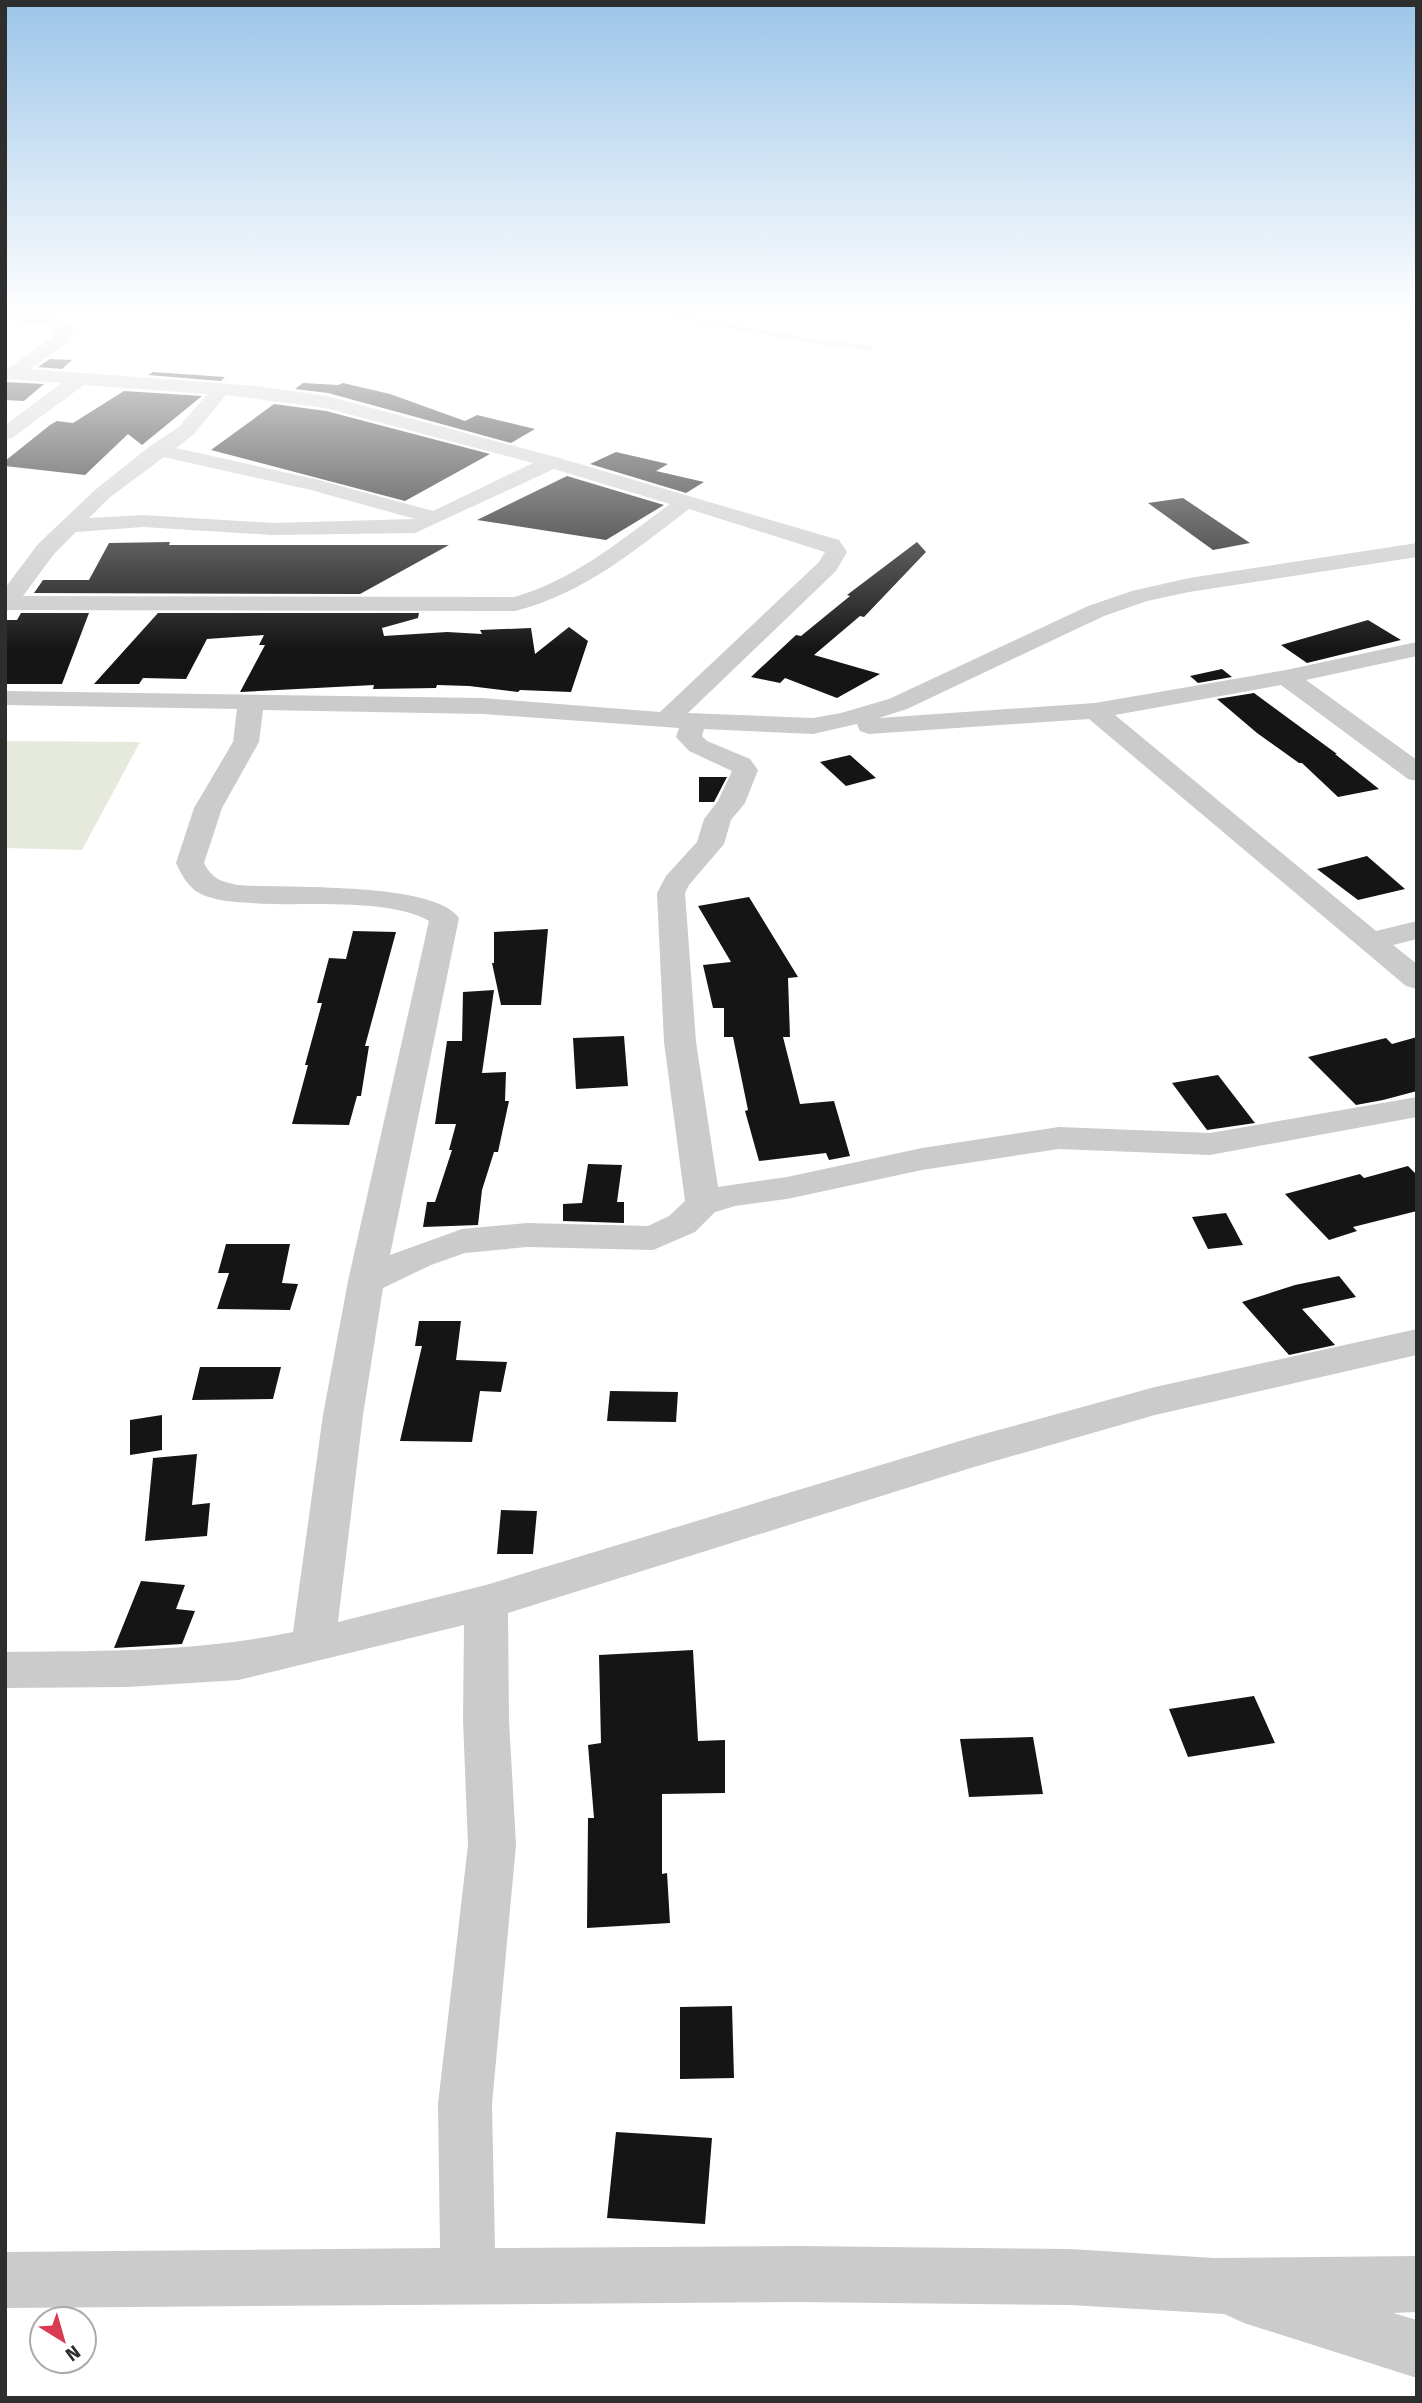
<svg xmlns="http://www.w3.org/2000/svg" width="1422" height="2403" font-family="'Fira Sans',sans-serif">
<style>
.green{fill:#e5eadd}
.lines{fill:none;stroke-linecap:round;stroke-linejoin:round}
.stream{stroke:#cadfe9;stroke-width:5}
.building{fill:#151515}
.minor{fill:#cbcbcb;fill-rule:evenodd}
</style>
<rect width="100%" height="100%" fill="#fff"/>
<path class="green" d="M5 741 140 742 82 850 5 848Z"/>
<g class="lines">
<path class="stream" d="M654 312 804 340 869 348"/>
</g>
<path class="building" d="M50 359 72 360 62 369 38 367Z
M153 372 225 377 221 381 148 375Z
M5 382 44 384 24 401 5 400Z
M303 383 338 385 343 383 390 394 465 421 477 415 535 429 511 443 328 393 295 389Z
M124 391 202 396 142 445 128 434 85 475 5 466V461L50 425 57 421 73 423Z
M274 404 326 411 490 454 405 501 211 450Z
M616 452 668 464 656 471 704 482 686 493 590 464Z
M567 476 664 505 606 540 477 520Z
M1183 498 1250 543 1213 550 1148 503Z
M170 542 169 545H449L360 594 34 593 43 580H89L109 543Z
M917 542 926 552 864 617 860 616 814 655 880 674 837 698 785 678 780 683 751 677 796 635 801 636 850 596 847 595Z
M21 613H89L62 684H5V620H17Z
M158 613H419L418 618 382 628 384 636 447 632 482 634 480 630 531 628 535 654 569 627 588 641 571 692 520 690 518 692 469 686 437 685 436 688 373 689 374 685 240 692 265 645H259L264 635 207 639 186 679 143 678 139 684H94Z
M1368 620 1401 640 1307 663 1281 645Z
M1222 669 1232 677 1198 683 1190 676Z
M1254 693 1337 754H1335L1379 789 1338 797 1302 763H1299L1257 733 1217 699Z
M850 755 876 778 846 786 820 762Z
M699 777H727L714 802H699Z
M1367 856 1405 889 1358 900 1317 869Z
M749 897 798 977 788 978 790 1037H783L800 1104 834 1101 850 1156 829 1160 826 1153 759 1161 745 1111 748 1110 733 1037H724V1008H713L703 965 731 962 698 906Z
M548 929 541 1005H501L492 963H494V932Z
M353 931 396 932 365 1046H369L361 1096H357L349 1125 292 1124 308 1065H305L322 1003H317L329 958 346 959Z
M494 990 482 1073 506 1072 505 1101H509L498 1152H494L482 1190 478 1225 423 1227 427 1202H435L452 1150H449L456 1124H435L447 1041H462L463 992Z
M624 1036 628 1086 576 1089 573 1038Z
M1417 1037V1091L1383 1100 1356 1105 1308 1057 1386 1038 1392 1044Z
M1218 1075 1255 1123 1207 1130 1172 1083Z
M588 1164 622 1165 617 1202H624V1223L563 1221V1204L582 1203Z
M1408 1166 1417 1175V1211L1353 1227 1357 1231 1329 1240 1285 1194 1360 1174 1364 1178Z
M1226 1213 1243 1245 1208 1249 1192 1217Z
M226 1244H290L282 1283 298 1284 290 1310 217 1309 229 1273H218Z
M1339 1276 1356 1297 1302 1309 1335 1345 1289 1355 1242 1302 1295 1285Z
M419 1321H461L456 1360 507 1362 501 1392 480 1391 472 1442 400 1441 422 1346H415Z
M200 1367H281L273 1399 192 1400Z
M610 1391 678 1392 676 1422 607 1421Z
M162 1415V1450L130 1455V1420Z
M197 1454 192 1505 210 1503 207 1536 145 1541 153 1458Z
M501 1510 537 1511 533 1554H497Z
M141 1581 185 1585 176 1609 195 1611 182 1644 114 1648Z
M693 1650 698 1741 725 1740V1793L662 1794V1874L667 1873 670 1923 587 1928 588 1818H594L588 1745 601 1743 599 1655Z
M1254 1696 1275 1743 1188 1757 1169 1709Z
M1033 1737 1043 1794 969 1797 960 1739Z
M732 2006 734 2078 680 2079V2007Z
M616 2132 712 2138 705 2224 607 2218Z"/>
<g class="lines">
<path class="minor" d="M5 312 54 315 75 328 66 344 30 369 256 386 327 396 559 458 839 540 847 552 836 571 688 713 813 718 841 713 889 699 1088 606 1132 591 1189 578 1417 543V557L1189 592 1147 601 1104 616 907 709 879 718 1095 703 1286 670 1417 642V656L1306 680 1417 760V781L1408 779 1281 685 1115 715 1376 931 1417 921V939L1393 945 1417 964V989L1406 986 1089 719 869 734 860 731 857 724 813 734 704 729 702 736 707 741 750 759 758 770 745 803 731 820 724 844 689 885 685 893 696 1042 718 1187 787 1177 922 1148 1059 1127 1210 1133 1417 1097V1117L1210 1155 1059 1149 922 1170 787 1199 735 1206 715 1212 695 1232 653 1250 527 1247 465 1253 431 1265 383 1288 363 1415 338 1622 486 1585 973 1437 1155 1387 1417 1329V1355L1155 1415 974 1467 508 1613 509 1720 516 1845 492 2104 495 2248 798 2246 1070 2249 1214 2258 1417 2256V2312L1393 2313 1417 2320V2378L1244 2323 1224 2314 1070 2305 798 2302 5 2308V2252L440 2248 438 2104 468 1845 463 1720 464 1625 239 1680 128 1687 5 1688V1652C102 1651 198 1652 293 1632L323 1415 348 1281 429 921C387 897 301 907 252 903 235 902 214 901 199 893 188 887 181 874 176 863L194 808 233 742 237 709 5 705V691L483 698 660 712 819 562 825 552 689 509C634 551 583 594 515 611L5 610V588L38 544 95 490 150 446 179 427 207 394 84 385 12 438 5 440V425L62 383 5 379V367L9 368 53 337 56 329 49 325 5 320ZM226 395 326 408 533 463 433 511 315 479 176 448 193 435ZM164 457 311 490 415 519 273 523 143 515 89 518 109 498ZM554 469 670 504C621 540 574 580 514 597L23 596 54 554 76 532 143 527 273 535 415 533ZM263 710 483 714 679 728 676 737 689 751 732 771 718 801 704 819 697 842 666 876 657 893 664 1042 685 1201 669 1216 648 1226 527 1223 462 1229 390 1255 459 918C433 881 284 889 238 885 222 882 212 879 204 863L222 808 259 742Z
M1394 312H1417V324Z"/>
</g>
<linearGradient id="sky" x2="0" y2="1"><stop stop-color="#9cc5e8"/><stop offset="0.48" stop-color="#fff"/><stop offset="1" stop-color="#fff" stop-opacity="0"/></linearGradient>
<rect width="1422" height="649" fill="url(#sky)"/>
<rect width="1422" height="2403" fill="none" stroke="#2e2e2e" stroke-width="14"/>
<g transform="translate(63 2340) rotate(143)"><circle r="33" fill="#ffffff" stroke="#ababab" stroke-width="2"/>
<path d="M0-5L12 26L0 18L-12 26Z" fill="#d93c51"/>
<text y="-10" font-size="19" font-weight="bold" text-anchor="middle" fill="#2e2e2e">N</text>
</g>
</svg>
